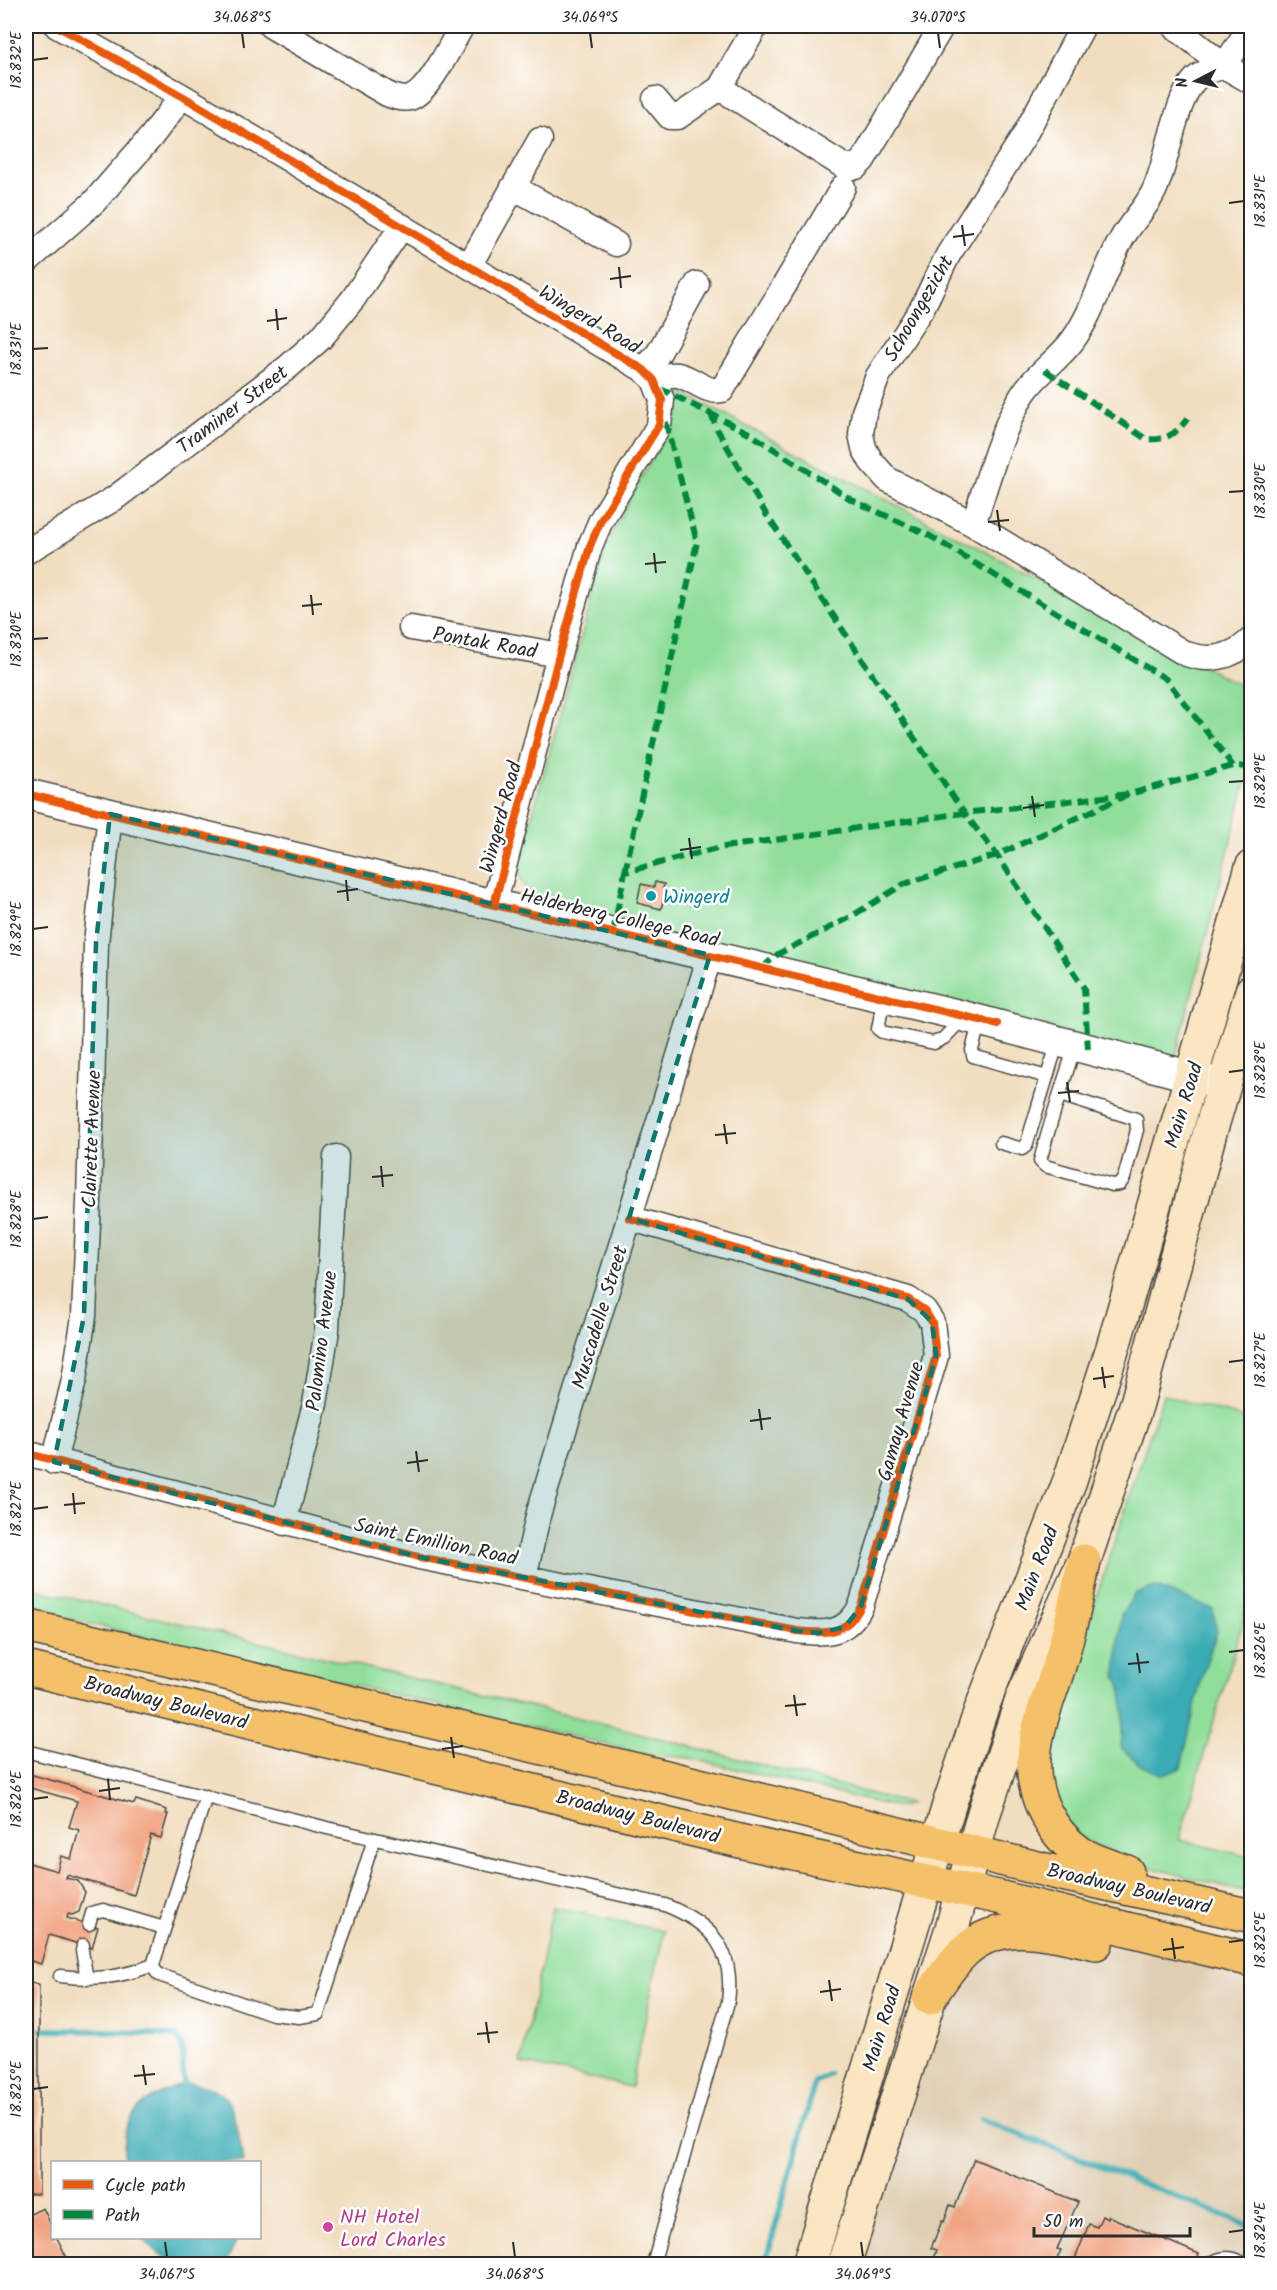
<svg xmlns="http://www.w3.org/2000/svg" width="1277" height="2290" font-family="Kalam,sans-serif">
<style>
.built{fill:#dfceb1}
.green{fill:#91de9b;stroke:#5e8463;stroke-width:1.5}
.water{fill:#39abb4;stroke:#326b70;stroke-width:1.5}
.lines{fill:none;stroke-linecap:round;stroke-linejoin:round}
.stream{stroke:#39abb4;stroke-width:6}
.building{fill:#f1a482}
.service-casing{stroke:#494641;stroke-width:15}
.minor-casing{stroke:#494641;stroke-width:27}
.tertiary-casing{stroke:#494641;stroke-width:33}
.secondary-casing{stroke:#494641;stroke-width:36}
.primary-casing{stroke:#494641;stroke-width:36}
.service{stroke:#fff;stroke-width:12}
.minor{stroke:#fff;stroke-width:24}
.tertiary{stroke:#fff;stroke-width:30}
.secondary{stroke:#fbe6c3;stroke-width:33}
.primary{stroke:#f4c16a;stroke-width:33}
.quiet{stroke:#00873e;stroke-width:6;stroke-dasharray:12 6;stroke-linecap:butt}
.cycleway-casing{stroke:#fff;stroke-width:11}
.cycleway{stroke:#e8590c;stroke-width:8}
.marked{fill:#0f766e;fill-opacity:0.2;stroke:#0f766e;stroke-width:4.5;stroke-dasharray:12 8;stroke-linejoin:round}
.ticks{fill:none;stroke:#2b2b2b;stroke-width:2}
.culture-dot{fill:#0f9aa8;stroke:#fff;stroke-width:2}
.hotel-dot{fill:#d1479c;stroke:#fff;stroke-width:2}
.labels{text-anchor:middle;stroke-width:5;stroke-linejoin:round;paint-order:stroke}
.street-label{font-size:20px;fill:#2b2b2b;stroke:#fff}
.culture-label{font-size:20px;fill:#0d838f;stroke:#fff;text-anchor:start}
.hotel-label{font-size:20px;fill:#b23c85;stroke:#fff;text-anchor:start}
.neatline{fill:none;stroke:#2b2b2b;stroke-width:2}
.ticks-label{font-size:15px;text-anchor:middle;fill:#2b2b2b}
</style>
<rect width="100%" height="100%" fill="#fff"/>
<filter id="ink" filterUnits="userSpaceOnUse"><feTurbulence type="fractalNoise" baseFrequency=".0167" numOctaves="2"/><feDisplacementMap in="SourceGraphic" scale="12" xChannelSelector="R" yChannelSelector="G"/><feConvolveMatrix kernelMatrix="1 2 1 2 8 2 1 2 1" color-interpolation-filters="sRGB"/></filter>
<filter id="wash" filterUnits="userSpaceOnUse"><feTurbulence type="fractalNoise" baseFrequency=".008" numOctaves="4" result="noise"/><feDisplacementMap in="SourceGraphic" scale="24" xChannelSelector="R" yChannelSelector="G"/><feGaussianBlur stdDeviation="1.35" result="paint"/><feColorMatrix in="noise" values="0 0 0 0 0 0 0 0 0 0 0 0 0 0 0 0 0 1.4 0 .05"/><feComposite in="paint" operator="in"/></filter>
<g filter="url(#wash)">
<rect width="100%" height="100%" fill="#f1dec0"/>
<path class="built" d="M1030 1932 1251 1970V2264H846L947 1969Z"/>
<path class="green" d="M681 392 1251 691V762L1172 1071 537 899C524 889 519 880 519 864L607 543 639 481 677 416Z
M1163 1395 1251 1420V1594L1179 1840 1251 1857V1893L1133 1863 1080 1837 1054 1805 1047 1759 1052 1732Z
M26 1587 613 1726 910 1804 901 1807 878 1803 690 1758 652 1755 26 1609Z
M553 1907 664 1931 631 2087 521 2063Z"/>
<path class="water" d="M1156 1587 1213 1609 1217 1632 1203 1672 1181 1768 1163 1775 1142 1766 1121 1748C1122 1725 1128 1696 1116 1676L1121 1615 1136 1593Z
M189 2083C200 2085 213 2087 222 2094 237 2106 240 2144 243 2162H123C125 2151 123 2136 128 2124 137 2101 168 2088 189 2083Z
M141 2238H238L227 2261 223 2264H177L160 2254Z"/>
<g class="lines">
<path class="stream" d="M26 2030H30
M38 2030 106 2031 176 2036 182 2045 184 2084
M981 2119 1252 2227
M765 2264 815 2082 829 2074"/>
</g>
<g id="blocks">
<path class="building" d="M655 882 664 884 663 889 666 890 661 909 637 903 641 884 654 887Z
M26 1773 134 1804 136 1800 167 1810 166 1814H168L161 1838 151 1835 134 1895 67 1875 66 1878 78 1881 85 1892 79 1912 72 1915 68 1914 67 1918 98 1927 92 1948 49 1935 41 1964 31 1961 26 1980V1862L57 1871 61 1856 71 1859 79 1830 69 1827 77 1801 30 1788 26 1803Z
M26 1982 39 1985V2194H26V2053H30V1992L26 1991Z
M974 2159 1078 2202 1057 2249 1061 2250 1055 2264H932L937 2250 931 2248 942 2221 944 2222 950 2205 955 2207Z
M43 2208 52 2227V2238H57L70 2264H26V2216Z
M1102 2216 1107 2219 1108 2216 1199 2254 1195 2264H1073L1089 2224 1097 2227Z"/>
</g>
</g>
<g filter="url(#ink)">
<use href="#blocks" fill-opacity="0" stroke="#494641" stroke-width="1.5"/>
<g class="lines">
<defs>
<path id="service" d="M884 997 878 1029 882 1032 934 1043 944 1038 964 1017
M980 1020 972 1050 973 1056 1047 1077
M1060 1095 1136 1119 1137 1130 1124 1178 1120 1184 1112 1185 1045 1166 1040 1161C1050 1123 1063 1084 1075 1046
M1001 1143 1022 1149 1026 1146 1058 1041
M26 1751 327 1828 665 1905C712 1924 735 1949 728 2002L653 2264
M206 1796 153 1965 154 1969 159 1975 273 2014 299 2017 318 2014 374 1839
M89 1924 92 1913 103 1910 164 1928
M83 1945 82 1951 87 1979
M60 1976C95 1980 120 1978 153 1965
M1210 2264C1221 2256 1233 2256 1244 2264"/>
<path id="minor" d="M57 26 182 96 644 370 654 380 662 400 659 425 601 520 590 546 559 655 494 905
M271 26 387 94C394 97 403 100 410 98 430 91 451 44 462 26
M1083 26 1024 136 948 255 922 308 878 376 864 412 861 434 864 448 871 461 887 479 973 524 1184 653C1209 663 1232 658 1252 639
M1174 26 1224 66 1252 82
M1224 66 1251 26
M720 88 842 165 856 167 863 160 942 26
M655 99 670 117H678L720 88 756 26
M513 187 616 244
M26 262 94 202 151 137 182 96
M469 266 540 140
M644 370 658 354 697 284
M654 380C662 377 669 374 678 375 693 378 707 394 722 390L843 187
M973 524C987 484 998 439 1019 401 1031 377 1057 362 1073 340 1094 311 1103 273 1120 242 1129 224 1144 211 1153 193 1168 165 1175 93 1199 76 1206 71 1216 69 1224 66
M26 552 115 498 288 367 321 338 353 299 402 226
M411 628 559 655
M26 1453 419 1557 797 1631C826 1634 846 1635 861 1606L936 1356 932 1322 924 1310 908 1299 629 1218
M54 1462 74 1380 84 1316 89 1201 96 943 110 814
M284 1523 315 1404 327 1330 336 1157
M524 1577 539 1512 710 955"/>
<path id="tertiary" d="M26 794 955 1014 1216 1083"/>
<path id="secondary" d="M809 2264 950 1802 981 1710 1070 1480 1113 1347 1252 867
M844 2264 952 1928 984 1813 1023 1697 1084 1561 1137 1403 1209 1136 1252 991"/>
<path id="primary" d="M1084 1561C1077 1598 1069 1634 1058 1669 1049 1698 1036 1727 1034 1758 1031 1794 1050 1832 1080 1853 1094 1862 1111 1866 1127 1872
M26 1626 658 1775 1066 1875 1252 1916
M26 1668 748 1843 998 1897 1252 1960
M929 1998C940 1982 951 1963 966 1950 1003 1917 1053 1934 1096 1943"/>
</defs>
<use href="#service" class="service-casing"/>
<use href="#minor" class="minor-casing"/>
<use href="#tertiary" class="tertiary-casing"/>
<use href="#secondary" class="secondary-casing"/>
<use href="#primary" class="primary-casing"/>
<use href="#service" class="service"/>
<use href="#minor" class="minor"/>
<use href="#tertiary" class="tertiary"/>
<use href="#secondary" class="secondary"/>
<use href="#primary" class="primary"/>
<path class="quiet" d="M1045 370 1146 439C1166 441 1176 434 1188 418
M659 388 749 433 852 500 930 536 1166 679 1233 766
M710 412 717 429 766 514 964 813 997 855 1084 988 1088 1049
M625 872 697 542 664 416
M613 932 625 872 717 848 964 813 1129 794
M762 968 778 954 847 919 904 884 997 855 1129 794 1233 766 1252 767"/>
<defs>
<path id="cycleway" d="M57 26 182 96 644 370 654 380 662 400 659 425 601 520 590 546 559 655 494 905
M26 794 997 1024
M26 1453 419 1557 797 1631C826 1634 846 1635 861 1606L936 1356 932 1322 924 1310 908 1299 629 1218"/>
</defs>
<use href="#cycleway" class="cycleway-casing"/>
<use href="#cycleway" class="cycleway"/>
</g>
</g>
<path class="marked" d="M110 814 710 955 629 1218 908 1299 932 1322 936 1356 926 1392 861 1606 845 1627 819 1633 797 1631 419 1557 54 1462 84 1316 96 943Z"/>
<path class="ticks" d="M242 33 244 48M590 33 592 48M938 33 940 48M33 60 48 58M1229 203 1244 201M962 225 965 246M953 237 974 234M619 267 621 288M610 279 631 276M276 309 278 330M267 321 287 318M33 349 48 348M1229 492 1244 491M997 510 1000 531M988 522 1009 520M654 553 656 573M645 564 666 562M311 595 313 615M302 606 322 604M33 639 48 638M1229 782 1244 781M1032 796 1035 817M1023 808 1044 805M689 838 692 859M680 850 701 847M346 880 348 901M337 892 358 889M33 929 48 927M1229 1072 1244 1070M1067 1082 1070 1102M1058 1093 1079 1091M724 1124 727 1144M715 1135 736 1133M381 1166 383 1187M372 1177 393 1175M33 1219 48 1217M1229 1362 1244 1360M1102 1367 1105 1388M1093 1379 1114 1376M759 1409 762 1430M750 1421 771 1418M416 1451 419 1472M407 1463 428 1460M73 1493 75 1514M64 1505 85 1503M33 1509 48 1507M1229 1652 1244 1650M1137 1653 1140 1673M1128 1664 1149 1662M794 1695 797 1716M785 1706 806 1704M451 1737 454 1758M442 1749 463 1746M108 1779 110 1800M99 1791 120 1788M33 1799 48 1797M1172 1938 1175 1959M1229 1942 1244 1940M1163 1950 1184 1947M829 1980 832 2001M820 1992 841 1989M486 2022 489 2043M477 2034 498 2032M143 2065 146 2085M134 2076 155 2074M33 2089 48 2087M1229 2232 1244 2230M165 2242 167 2257M513 2242 515 2257M861 2242 863 2257"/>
<circle class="culture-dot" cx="651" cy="896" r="6"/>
<circle class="hotel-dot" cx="328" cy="2227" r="6"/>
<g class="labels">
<g class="street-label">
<text transform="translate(918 308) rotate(-60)" y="7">Schoongezicht</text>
<text transform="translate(590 319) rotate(31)" y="7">Wingerd Road</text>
<text transform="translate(232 409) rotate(-37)" y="7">Traminer Street</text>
<text transform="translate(485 642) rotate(10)" y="7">Pontak Road</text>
<text transform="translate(500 817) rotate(-75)" y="7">Wingerd Road</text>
<text transform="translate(620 917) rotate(13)" y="7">Helderberg College Road</text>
<text transform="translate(1183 1105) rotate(-73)" y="7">Main Road</text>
<text transform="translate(91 1139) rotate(-88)" y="7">Clairette Avenue</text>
<text transform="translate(599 1317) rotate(-73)" y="7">Muscadelle Street</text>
<text transform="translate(321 1341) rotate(-83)" y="7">Palomino Avenue</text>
<text transform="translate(900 1421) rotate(-74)" y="7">Gamay Avenue</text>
<text transform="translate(436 1541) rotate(12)" y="7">Saint Emillion Road</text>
<text transform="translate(1036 1568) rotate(-69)" y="7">Main Road</text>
<text transform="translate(166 1702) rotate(14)" y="7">Broadway Boulevard</text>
<text transform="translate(638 1816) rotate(14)" y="7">Broadway Boulevard</text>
<text transform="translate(1129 1888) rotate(13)" y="7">Broadway Boulevard</text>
<text transform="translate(881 2028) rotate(-73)" y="7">Main Road</text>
</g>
<g class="culture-label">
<text x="663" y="903">Wingerd</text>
</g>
<g class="hotel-label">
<text x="340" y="2223">NH Hotel<tspan x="340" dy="23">Lord Charles</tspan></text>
</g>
</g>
<rect width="1277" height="2290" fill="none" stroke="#fff" stroke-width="66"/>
<rect x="51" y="2161" width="210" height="78" fill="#ffffff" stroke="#aaaaaa" stroke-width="1.5"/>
<rect x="63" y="2180" width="30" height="9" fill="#e8590c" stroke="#aaaaaa" stroke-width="1.5"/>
<text x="105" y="2191" font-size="18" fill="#2b2b2b">Cycle path</text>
<rect x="63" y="2210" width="30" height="9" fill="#00873e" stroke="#aaaaaa" stroke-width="1.5"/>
<text x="105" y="2221" font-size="18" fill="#2b2b2b">Path</text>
<g transform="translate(1196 81) rotate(263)" stroke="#ffffff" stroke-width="4.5" paint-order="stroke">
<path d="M0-4.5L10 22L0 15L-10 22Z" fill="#2b2b2b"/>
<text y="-9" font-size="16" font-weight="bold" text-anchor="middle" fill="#2b2b2b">N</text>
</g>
<path d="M1034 2227v9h156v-9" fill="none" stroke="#2b2b2b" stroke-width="3"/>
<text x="1043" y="2227" font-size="18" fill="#2b2b2b" stroke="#ffffff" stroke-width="4.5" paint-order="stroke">50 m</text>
<rect x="33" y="33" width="1211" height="2224" class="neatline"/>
<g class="ticks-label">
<text x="242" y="22">34.068°S</text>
<text x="590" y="22">34.069°S</text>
<text x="938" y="22">34.070°S</text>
<text transform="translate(16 60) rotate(-90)" y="5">18.832°E</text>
<text transform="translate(1260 201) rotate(-90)" y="5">18.831°E</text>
<text transform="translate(16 349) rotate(-90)" y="5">18.831°E</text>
<text transform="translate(1260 491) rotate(-90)" y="5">18.830°E</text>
<text transform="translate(16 639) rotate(-90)" y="5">18.830°E</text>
<text transform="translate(1260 781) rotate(-90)" y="5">18.829°E</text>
<text transform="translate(16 929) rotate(-90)" y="5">18.829°E</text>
<text transform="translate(1260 1070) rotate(-90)" y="5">18.828°E</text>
<text transform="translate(16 1219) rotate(-90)" y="5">18.828°E</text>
<text transform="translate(1260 1360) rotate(-90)" y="5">18.827°E</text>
<text transform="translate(16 1509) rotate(-90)" y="5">18.827°E</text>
<text transform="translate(1260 1650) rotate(-90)" y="5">18.826°E</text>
<text transform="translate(16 1799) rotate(-90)" y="5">18.826°E</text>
<text transform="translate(1260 1940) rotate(-90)" y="5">18.825°E</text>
<text transform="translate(16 2089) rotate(-90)" y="5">18.825°E</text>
<text transform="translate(1260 2230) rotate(-90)" y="5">18.824°E</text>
<text x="167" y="2279">34.067°S</text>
<text x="515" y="2279">34.068°S</text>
<text x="863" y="2279">34.069°S</text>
</g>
</svg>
